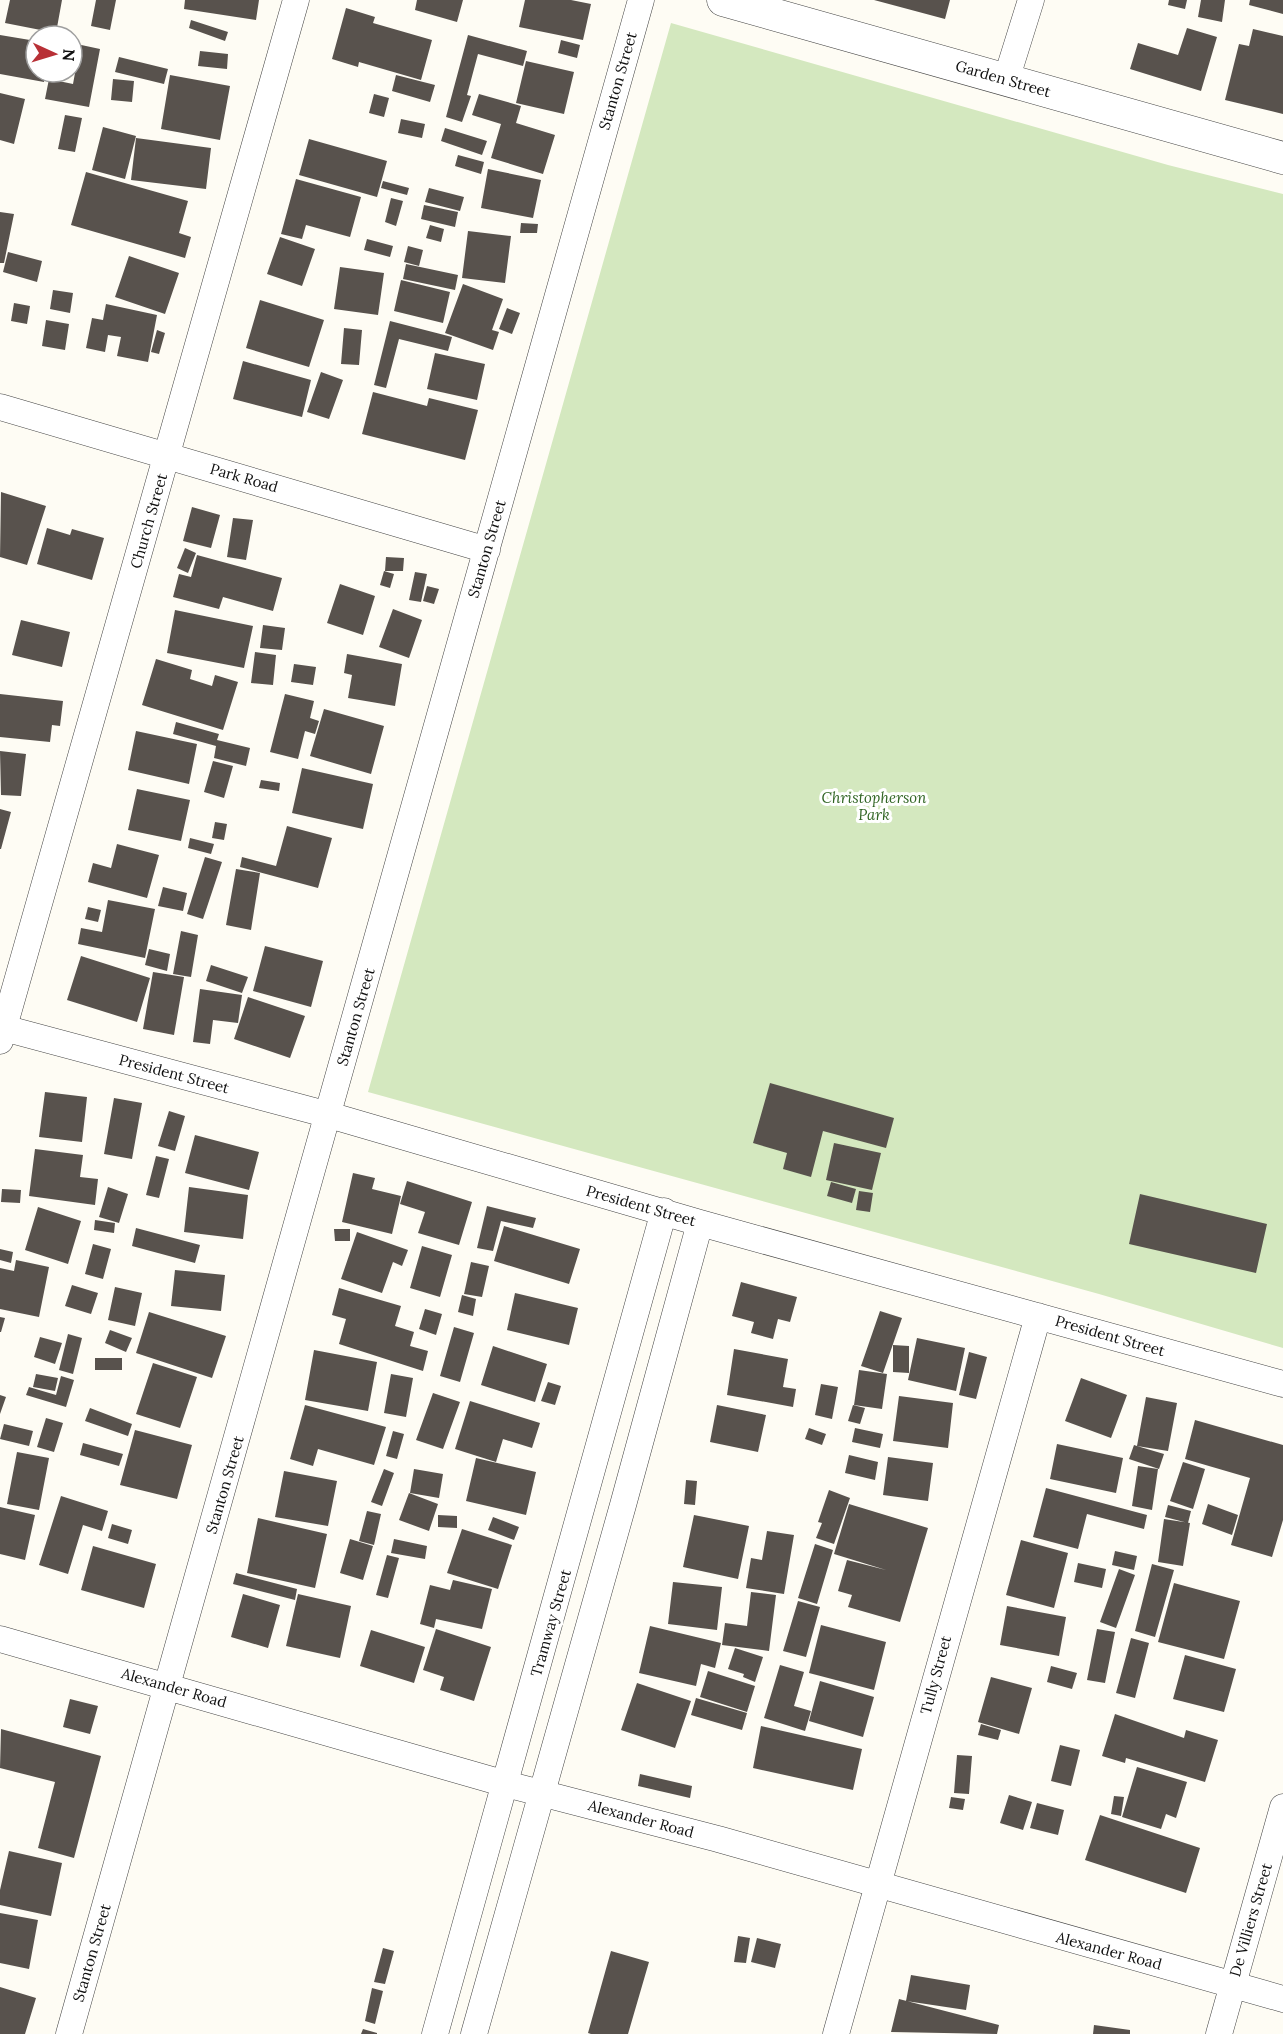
<svg xmlns="http://www.w3.org/2000/svg" width="1283" height="2034" font-family="Lora,serif">
<style>
.green{fill:#d4e8bf}
.building{fill:#58524d}
.lines{fill:none;stroke-linecap:round;stroke-linejoin:round}
.minor-casing{stroke:#434343;stroke-width:27}
.tertiary-casing{stroke:#434343;stroke-width:33}
.minor{stroke:#fff;stroke-width:26}
.tertiary{stroke:#fff;stroke-width:32}
.labels{text-anchor:middle;stroke-width:6;stroke-linejoin:round;paint-order:stroke}
.street-label{font-size:15px;fill:#101010;stroke:#fff}
.park-label{font-size:15px;font-style:italic;fill:#316524;stroke:#fff}
</style>
<rect width="100%" height="100%" fill="#fefcf4"/>
<path class="green" d="M671 23 1168 165 1283 194V1348L1099 1294 368 1092Z"/>
<path class="building" d="M10 0H62L56 33 5 23Z
M96 0H116L110 30 91 26Z
M185 0H259L256 20 184 9Z
M417 0H463L457 22 415 10Z
M525 0H571L591 4 583 40 519 27Z
M874 0H950L945 19Z
M1169 0H1187L1185 9 1168 5Z
M1201 0H1225L1222 22 1198 17Z
M1250 0H1283V14L1249 5Z
M346 8 375 17 373 23 432 40 421 80 359 62 358 67 332 59Z
M191 20 228 32 225 41 189 28Z
M1187 28 1217 37 1201 91 1130 69 1138 43 1178 55Z
M1253 29 1283 36V114L1225 100 1239 44 1249 46Z
M0 35 36 41V72H46L44 82 0 74Z
M468 35 527 51 523 66 478 54 467 95 471 96 462 122 446 117Z
M561 40 580 45 577 58 558 53Z
M72 43 100 49 89 107 45 99 49 79 73 84 77 62 72 61Z
M200 51 228 54 227 69 198 66Z
M119 57 168 69 164 84 115 72Z
M526 61 574 72 564 114 516 103Z
M170 75 230 86 220 140 161 129Z
M396 75 435 85 430 102 392 91Z
M113 79 134 81 132 102 111 100Z
M0 93 25 99 14 144 0 140Z
M374 94 389 98 384 117 369 113Z
M479 94 521 106 516 123 555 135 543 174 491 158 501 124 472 115Z
M65 115 82 118 75 152 58 149Z
M401 119 425 124 422 138 398 133Z
M103 127 136 136 125 179 92 170Z
M445 128 487 141 482 155 441 141Z
M136 138 211 148 206 189 131 180Z
M309 139 387 161 377 197 299 175Z
M458 155 484 162 481 174 455 166Z
M488 169 541 180 533 218 481 208Z
M86 172 188 201 179 233 191 237 185 258 71 225Z
M296 179 361 197 350 237 306 225 302 239 281 234Z
M383 181 409 188 407 195 381 188Z
M429 188 464 197 460 211 425 202Z
M391 198 403 201 396 226 385 222Z
M424 205 458 212 455 227 421 219Z
M0 212 14 214 4 263H0Z
M521 223 538 224 537 233H520Z
M430 225 444 229 441 242 426 238Z
M468 231 511 236 505 283 462 278Z
M280 237 315 249 302 286 267 274Z
M367 239 393 246 390 257 364 250Z
M408 246 423 250 419 266 404 262Z
M8 252 42 261 37 282 3 272Z
M129 256 179 273 165 314 115 297Z
M406 264 458 275 455 290 403 279Z
M340 267 384 273 378 315 334 309Z
M401 280 450 292 443 323 394 311Z
M463 284 503 299 492 330 499 332 493 350 445 333Z
M53 290 73 293 70 313 50 309Z
M260 300 324 320 309 367 246 348Z
M14 303 30 306 27 324 11 321Z
M106 304 157 315 148 362 117 356 121 337 108 335 105 352 86 348 92 318 103 320Z
M507 308 520 313 512 334 499 329Z
M46 320 69 324 65 350 42 346Z
M390 321 452 337 448 351 399 339 386 388 374 385Z
M344 328 362 330 359 365 341 364Z
M157 330 165 333 159 354 151 352Z
M435 353 485 364 477 400 427 389Z
M243 361 311 380 302 417 233 399Z
M321 372 343 380 329 419 307 412Z
M373 392 427 406 429 398 478 410 465 460 362 434Z
M1 492 46 506 27 565 0 557Z
M192 507 220 515 211 548 183 541Z
M233 518 253 520 246 560 227 557Z
M47 528 70 535 72 529 104 538 92 580 37 564Z
M185 548 196 553 188 573 177 568Z
M197 555 282 578 273 611 223 597 219 609 173 597 179 574 191 577Z
M386 557 404 558 403 571H385Z
M384 571 394 574 390 588 380 585Z
M415 572 427 574 421 602 409 600Z
M340 584 375 596 363 635 327 623Z
M427 586 439 589 434 604 423 601Z
M393 609 422 620 409 658 379 647Z
M175 610 253 626 244 668 167 653Z
M21 620 70 632 62 667 12 655Z
M263 625 285 628 282 650 260 648Z
M255 652 276 655 273 685 251 683Z
M347 654 402 664 395 706 348 698 352 675 344 673Z
M156 659 192 670 190 679 212 686 215 675 238 682 223 730 142 705Z
M294 664 316 667 313 685 291 682Z
M0 694 63 701 60 726 52 725 50 742 0 737Z
M285 694 314 701 310 718 319 721 315 734 305 731 298 759 270 752Z
M324 709 384 726 371 774 310 756Z
M176 722 219 734 217 740 250 748 246 766 214 758 216 746 173 734Z
M136 731 197 744 189 784 128 770Z
M0 751 26 754 21 796 1 795Z
M213 761 233 766 224 798 204 792Z
M302 768 373 784 363 829 292 813Z
M261 780 280 783 279 791 259 788Z
M137 789 190 800 181 841 128 830Z
M0 809 11 812 1 849H0Z
M215 822 227 824 224 840 212 838Z
M287 826 332 838 318 888 240 867 242 857 276 866Z
M190 838 214 844 211 854 188 848Z
M117 844 159 855 147 898 88 882 93 863 111 868Z
M205 857 222 862 203 919 187 914Z
M236 869 260 873 251 930 226 925Z
M163 887 187 893 183 911 158 906Z
M108 900 155 909 145 958 78 944 81 928 102 932Z
M88 907 101 910 98 922 85 919Z
M181 931 198 935 191 977 173 974Z
M265 946 323 961 311 1007 253 991Z
M149 949 170 954 167 971 145 965Z
M81 956 150 978 137 1022 67 1000Z
M211 965 248 977 242 993 206 981Z
M153 972 184 977 174 1035 143 1029Z
M200 989 242 995 238 1023 213 1020 210 1044 193 1042Z
M248 997 305 1016 290 1058 234 1039Z
M770 1083 894 1118 886 1148 823 1131 811 1177 783 1169 787 1153 753 1143Z
M45 1092 87 1097 82 1142 39 1137Z
M114 1098 142 1103 132 1159 104 1154Z
M169 1111 185 1116 175 1151 158 1146Z
M195 1135 259 1152 249 1190 185 1173Z
M834 1143 881 1153 872 1190 826 1180Z
M35 1149 83 1155 80 1177 98 1179 95 1205 29 1196Z
M156 1156 169 1159 159 1198 146 1195Z
M353 1173 375 1178 372 1189 401 1196 392 1234 342 1222Z
M407 1181 472 1202 459 1245 418 1233 425 1212 400 1204Z
M831 1182 856 1189 852 1203 827 1196Z
M108 1187 128 1194 119 1223 99 1217Z
M189 1187 248 1195 243 1239 184 1232Z
M2 1189 21 1190 20 1203 1 1202Z
M859 1191 873 1193 870 1212 856 1210Z
M1140 1194 1267 1224 1256 1273 1129 1244Z
M487 1206 536 1218 533 1228 501 1221 493 1251 477 1248Z
M38 1207 81 1221 68 1264 25 1250Z
M95 1220 115 1223 114 1233 94 1230Z
M504 1226 580 1249 569 1284 494 1261Z
M136 1228 200 1245 195 1263 132 1246Z
M334 1229H350V1241H335Z
M357 1232 408 1250 402 1266 393 1262 382 1293 341 1279Z
M93 1244 111 1249 103 1279 85 1274Z
M422 1246 452 1255 440 1297 410 1288Z
M0 1249 13 1252 11 1263 0 1260Z
M16 1260 49 1267 39 1317 0 1309V1268L14 1271Z
M471 1262 489 1266 482 1297 464 1294Z
M175 1270 225 1275 221 1311 171 1306Z
M741 1282 797 1297 790 1322 778 1319 773 1339 751 1333 754 1322 732 1316Z
M72 1285 98 1293 91 1314 65 1306Z
M115 1287 142 1293 135 1326 108 1320Z
M339 1288 401 1306 395 1326 414 1332 410 1346 428 1351 423 1371 339 1344 346 1319 332 1315Z
M515 1293 578 1308 569 1345 507 1330Z
M462 1295 476 1299 473 1316 458 1312Z
M425 1309 442 1314 436 1335 419 1329Z
M880 1311 902 1318 883 1373 861 1366Z
M149 1312 226 1336 212 1378 136 1353Z
M0 1317 5 1318 1 1332H0Z
M454 1327 474 1333 460 1382 440 1376Z
M110 1330 132 1338 126 1352 105 1343Z
M68 1334 82 1338 73 1374 59 1370Z
M40 1337 62 1343 55 1364 34 1357Z
M917 1338 965 1348 956 1391 908 1380Z
M893 1345 909 1346V1373L893 1372Z
M493 1346 547 1364 535 1402 481 1385Z
M734 1349 788 1359 783 1387 796 1389 793 1407 727 1395Z
M314 1350 377 1362 368 1411 305 1400Z
M969 1352 987 1357 976 1399 959 1395Z
M95 1358H122V1370H95Z
M153 1363 197 1377 180 1428 136 1414Z
M859 1370 887 1374 882 1409 854 1405Z
M36 1374 58 1378 55 1391 33 1387Z
M391 1374 413 1378 406 1417 384 1413Z
M61 1376 74 1380 66 1407 26 1395 29 1387 56 1395Z
M1081 1378 1127 1395 1111 1438 1065 1421Z
M548 1382 561 1386 555 1405 541 1401Z
M821 1384 838 1387 832 1419 815 1415Z
M433 1393 460 1402 443 1449 416 1440Z
M0 1395 6 1397 0 1414Z
M899 1396 953 1403 948 1448 893 1441Z
M1146 1397 1177 1403 1168 1451 1137 1446 1164 1454 1159 1469 1129 1459 1134 1445 1137 1446Z
M470 1401 540 1423 532 1448 503 1439 496 1462 455 1449Z
M305 1405 386 1427 374 1465 318 1449 313 1466 290 1459Z
M717 1405 766 1415 758 1452 710 1442Z
M853 1405 865 1408 860 1424 848 1421Z
M90 1408 132 1424 128 1436 85 1421Z
M46 1418 63 1423 54 1452 37 1447Z
M1195 1420 1283 1445V1520L1272 1557 1231 1545 1250 1478 1185 1459Z
M4 1424 33 1431 29 1446 0 1439Z
M809 1428 826 1434 822 1445 805 1439Z
M855 1428 883 1434 880 1448 852 1442Z
M135 1430 192 1445 177 1499 120 1485Z
M393 1431 404 1434 397 1459 386 1456Z
M83 1443 123 1454 119 1466 80 1455Z
M1057 1444 1123 1458 1116 1493 1050 1479Z
M17 1452 49 1458 39 1510 7 1504Z
M849 1455 878 1462 875 1480 845 1473Z
M888 1457 933 1463 928 1501 883 1495Z
M476 1458 536 1472 526 1515 466 1501Z
M1183 1462 1205 1469 1193 1509 1170 1501Z
M1138 1466 1158 1469 1152 1510 1132 1506Z
M384 1469 394 1473 382 1506 371 1502Z
M414 1469 443 1474 439 1498 410 1493Z
M284 1471 337 1481 328 1526 275 1517Z
M686 1480 697 1481 695 1505 684 1504Z
M1046 1488 1147 1515 1144 1529 1087 1514 1078 1549 1033 1537Z
M829 1490 850 1498 834 1544 816 1538 822 1523 818 1522Z
M409 1493 438 1504 429 1531 399 1520Z
M61 1496 108 1511 102 1531 83 1525 68 1574 39 1565Z
M849 1504 928 1528 900 1622 848 1607 852 1595 838 1591 847 1560 886 1570 834 1554Z
M1208 1504 1238 1515 1232 1535 1202 1524Z
M1168 1505 1191 1511 1188 1523 1165 1517Z
M0 1507 35 1515 25 1560 0 1554Z
M367 1511 381 1514 374 1545 359 1541Z
M438 1515 457 1516V1528L438 1527Z
M694 1515 749 1526 738 1579 683 1567Z
M493 1517 519 1527 514 1540 488 1530Z
M258 1518 327 1534 315 1588 247 1573Z
M1164 1519 1190 1523 1183 1566 1158 1562Z
M112 1524 132 1530 128 1544 108 1538Z
M462 1529 512 1545 498 1589 447 1573Z
M767 1531 794 1535 784 1594 746 1588 751 1558 762 1560Z
M350 1539 373 1546 363 1580 340 1573Z
M394 1539 427 1546 425 1559 391 1553Z
M1021 1540 1068 1553 1054 1608 1006 1595Z
M815 1544 833 1550 817 1604 798 1598Z
M93 1546 156 1564 144 1608 81 1590Z
M1115 1551 1137 1556 1134 1570 1112 1565Z
M387 1555 399 1558 388 1598 376 1595Z
M1078 1563 1106 1569 1102 1588 1074 1582Z
M1152 1564 1174 1570 1155 1637 1135 1631Z
M1119 1569 1135 1575 1116 1628 1100 1622Z
M236 1573 297 1589 295 1600 233 1584Z
M453 1580 492 1589 482 1629 436 1619 434 1628 420 1624 430 1585 450 1590Z
M673 1582 722 1587 717 1630 668 1624Z
M1174 1583 1240 1601 1224 1659 1158 1642Z
M751 1592 776 1595 769 1651 722 1645 725 1623 747 1626Z
M243 1594 280 1605 268 1648 231 1637Z
M298 1594 351 1606 340 1658 286 1646Z
M798 1601 820 1607 806 1657 783 1651Z
M1007 1606 1066 1617 1059 1656 1000 1645Z
M821 1625 886 1642 874 1690 809 1673Z
M650 1626 721 1643 715 1668 701 1664 696 1686 639 1673Z
M436 1629 491 1647 474 1701 440 1690 444 1677 423 1670Z
M1097 1629 1115 1632 1105 1683 1087 1680Z
M371 1630 425 1647 414 1683 360 1666Z
M1131 1638 1149 1643 1135 1698 1116 1693Z
M735 1648 763 1657 755 1682 743 1677 744 1674 728 1669Z
M1185 1655 1236 1669 1224 1712 1173 1699Z
M780 1665 804 1672 794 1706 811 1711 805 1731 764 1718Z
M1051 1666 1077 1673 1072 1689 1047 1682Z
M708 1671 755 1686 747 1712 700 1697Z
M991 1677 1032 1688 1019 1734 978 1722Z
M820 1681 874 1697 863 1737 809 1721Z
M637 1683 691 1701 675 1748 621 1730Z
M696 1698 747 1713 742 1730 691 1715Z
M70 1699 98 1706 90 1734 63 1727Z
M1115 1714 1184 1738 1186 1730 1218 1740 1205 1782 1126 1758 1125 1763 1102 1756Z
M981 1724 1001 1730 998 1740 978 1735Z
M761 1726 862 1749 853 1790 753 1768Z
M1 1729 101 1756 74 1858 38 1848 55 1782 0 1768Z
M1060 1745 1080 1750 1071 1786 1051 1781Z
M957 1755 972 1756 969 1794 954 1793Z
M1137 1767 1187 1782 1176 1818 1166 1814 1161 1829 1122 1817Z
M640 1774 692 1786 690 1798 638 1786Z
M1009 1795 1032 1802 1023 1830 1000 1823Z
M1114 1796 1124 1797 1121 1816 1111 1814Z
M951 1797 965 1799 963 1810 949 1808Z
M1037 1803 1064 1810 1058 1835 1030 1828Z
M1100 1815 1200 1848 1186 1893 1085 1860Z
M9 1851 62 1863 51 1916 0 1905V1890Z
M0 1913 38 1920 29 1969 0 1963Z
M738 1936 750 1938 746 1963 734 1962Z
M757 1938 781 1944 775 1968 751 1962Z
M383 1948 394 1951 385 1984 374 1982Z
M611 1951 649 1962 628 2034H591L588 2033Z
M911 1975 970 1985 966 2010 906 2001Z
M0 1987 36 1998 25 2034H0Z
M372 1988 383 1991 375 2024 365 2021Z
M899 1999 999 2025 997 2034 891 2032Z
M1094 2025 1130 2030V2034H1093Z
M363 2029 377 2033V2034H361Z"/>
<g class="lines">
<defs>
<path id="minor" d="M1006 80 1031 0
M0 407 487 550
M0 1027 329 1115 700 1223 1283 1384
M0 1041 296 0
M0 1639 506 1784 718 1839 1283 1999
M69 2034 641 0
M435 2034 664 1211
M474 2034 623 1505 700 1223
M836 2034 1038 1316
M1219 2034 1283 1807"/>
<path id="tertiary" d="M723 0 1283 158"/>
</defs>
<use href="#minor" class="minor-casing"/>
<use href="#tertiary" class="tertiary-casing"/>
<use href="#minor" class="minor"/>
<use href="#tertiary" class="tertiary"/>
</g>
<g class="labels">
<g class="street-label">
<text transform="translate(1003 79) rotate(16)" y="5">Garden Street</text>
<text transform="translate(618 81) rotate(-74)" y="5">Stanton Street</text>
<text transform="translate(244 478) rotate(16)" y="5">Park Road</text>
<text transform="translate(149 521) rotate(-74)" y="5">Church Street</text>
<text transform="translate(487 549) rotate(-74)" y="5">Stanton Street</text>
<text transform="translate(356 1017) rotate(-74)" y="5">Stanton Street</text>
<text transform="translate(174 1074) rotate(15)" y="5">President Street</text>
<text transform="translate(641 1206) rotate(16)" y="5">President Street</text>
<text transform="translate(1110 1336) rotate(16)" y="5">President Street</text>
<text transform="translate(225 1485) rotate(-74)" y="5">Stanton Street</text>
<text transform="translate(551 1623) rotate(-74)" y="5">Tramway Street</text>
<text transform="translate(936 1675) rotate(-75)" y="5">Tully Street</text>
<text transform="translate(174 1688) rotate(16)" y="5">Alexander Road</text>
<text transform="translate(641 1819) rotate(15)" y="5">Alexander Road</text>
<text transform="translate(1251 1920) rotate(-74)" y="5">De Villiers Street</text>
<text transform="translate(1109 1951) rotate(15)" y="5">Alexander Road</text>
<text transform="translate(92 1953) rotate(-74)" y="5">Stanton Street</text>
</g>
<g class="park-label">
<text x="874" y="803">Christopherson<tspan x="874" dy="17">Park</tspan></text>
</g>
</g>
<g transform="translate(54 54) rotate(94)"><circle r="28" fill="#ffffff" stroke="#9f9f9f" stroke-width="1.5"/>
<path d="M0-4.5L10 22L0 15L-10 22Z" fill="#b83036"/>
<text y="-9" font-size="16" font-weight="bold" text-anchor="middle" fill="#101010">N</text>
</g>
</svg>
